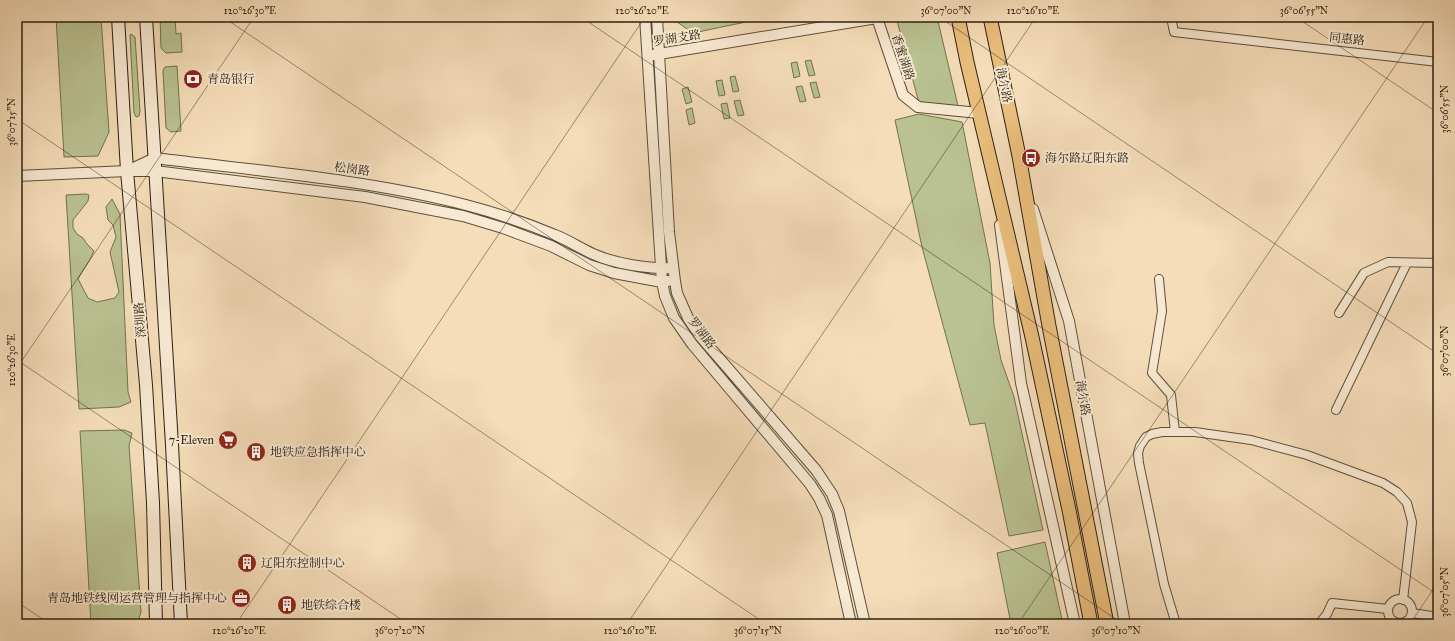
<svg xmlns="http://www.w3.org/2000/svg" width="1455" height="641" font-family="'IM FELL Great Primer','Noto Serif SC',serif">
<style>
.green{fill:#bac291;stroke:#737151}
.lines{fill:none;stroke-linecap:round;stroke-linejoin:round}
.minor-casing{stroke:#5e4f3b;stroke-width:10}
.tertiary-casing{stroke:#5e4f3b;stroke-width:12}
.secondary-casing{stroke:#2c2011;stroke-width:14}
.primary-casing{stroke:#2c2011;stroke-width:15}
.minor{stroke:#f8e9d2;stroke-width:8}
.tertiary{stroke:#f8e9d2;stroke-width:10}
.secondary{stroke:#f8e9d2;stroke-width:12}
.primary{stroke:#eabe7c;stroke-width:13}
.ticks{fill:none;stroke:#2c2011;stroke-width:1;stroke-opacity:0.45}
.labels{text-anchor:middle;stroke-width:4;stroke-linejoin:round;paint-order:stroke}
.street-label{font-size:12px;fill:#2c2011;stroke:#f8e9d2}
.poi-label{font-size:12px;fill:#2c2011;stroke:#f8e9d2;text-anchor:start}
.neatline{fill:none;stroke:#2c2011;stroke-width:1.5}
.ticks-label{font-size:10px;text-anchor:middle;fill:#2c2011}
</style>
<rect width="100%" height="100%" fill="#f5ddb9"/>
<filter id="stains"><feTurbulence type="fractalNoise" baseFrequency=".005" numOctaves="4"/><feColorMatrix values="0 0 0 0 .2 0 0 0 0 .09 0 0 0 0 .02 0 0 0 .5 -.17"/></filter>
<radialGradient id="worn" r=".72"><stop offset=".6" stop-color="#630" stop-opacity="0"/><stop offset="1" stop-color="#630" stop-opacity=".3"/></radialGradient>
<path class="green" d="M56 17H101L109 132 98 156 64 157Z
M160 17H175L176 34 181 33 182 52 166 53 161 48Z
M670 17H770L693 33Z
M896 17H937L958 106 919 103Z
M131 34 135 37 140 111 139 116 136 117 134 113 130 35Z
M811 60 815 75 809 76 805 61Z
M797 62 800 76 794 78 791 63Z
M177 66 181 131 171 132 166 128 163 70 165 67Z
M735 76 739 91 733 92 730 77Z
M722 80 725 95 719 96 716 81Z
M816 82 820 97 814 98 810 83Z
M802 86 806 101 800 102 796 87Z
M688 87 692 102 686 104 682 89Z
M740 100 744 115 738 116 734 101Z
M727 103 730 118 724 119 721 104Z
M692 108 695 123 689 125 686 110Z
M919 114 962 122 990 263 994 325 1001 360 1014 397 1043 530 1009 536 985 423 970 425 922 247 895 120Z
M86 194 89 195 88 201 73 220V228L77 234 83 238 87 244 94 251C90 261 83 270 78 279L88 298 97 302 115 298 119 292 110 252 116 237 113 225 108 220 106 207 112 199 120 214 128 392 131 402 119 407 79 409 66 195Z
M124 430 132 433 129 446 141 612 137 624H91L80 431Z
M1045 542 1063 624H1011L997 553Z"/>
<g class="lines">
<defs>
<path id="minor" d="M1171 17 1174 32 1438 62
M1159 279 1162 311 1152 373 1171 395 1175 432
M1339 313 1364 273 1388 262 1438 263
M1336 410 1407 263
M1388 611a12 12 0 1 1 24 0a12 12 0 1 1-24 0Z
M1412 613 1438 617
M1176 624 1164 584 1139 463 1138 453 1140 446 1146 437 1152 434 1162 432H1195L1251 440 1307 455 1383 483 1397 492 1407 503 1412 522 1403 600
M1319 624 1327 614 1332 603 1388 609"/>
<path id="tertiary" d="M645 17 662 282 665 296 674 318 692 344 810 484 819 498 827 515 851 624
M657 17 669 232 675 281 677 293 688 318 700 336 816 470 832 494 839 511 865 624
M653 55 877 18 903 95 918 107 979 113
M131 171H155L365 197 463 216 503 228 551 246 589 265 614 273 662 282 668 281
M17 176 127 171 155 158C258 171 366 179 466 205 497 213 526 223 555 235 568 240 580 248 593 254 615 264 649 269 673 268
M1033 209 1069 321 1125 624
M1000 225 1021 383 1075 624"/>
<path id="secondary" d="M118 17 127 171 146 385 153 503 156 624
M146 17 172 445 181 624"/>
<path id="primary" d="M958 17 967 62 1032 337 1069 510 1091 624
M990 17 1019 156 1049 326 1107 624"/>
</defs>
<use href="#minor" class="minor-casing"/>
<use href="#tertiary" class="tertiary-casing"/>
<use href="#secondary" class="secondary-casing"/>
<use href="#primary" class="primary-casing"/>
<use href="#minor" class="minor"/>
<use href="#tertiary" class="tertiary"/>
<use href="#secondary" class="secondary"/>
<use href="#primary" class="primary"/>
</g>
<path class="ticks" d="M223 17 1123 624M581 17 1438 595M939 17 1438 354M1296 17 1438 113M17 119 766 624M17 360 408 624M17 368 254 17M17 602 50 624M236 624 645 17M627 624 1036 17M1018 624 1428 17M1410 624 1438 582"/>
<defs>
<symbol id="bank-disc" viewBox="-11 -11 22 22"><circle r="9.5" fill="#8f2418" stroke="#f8e9d2"/><path d="M-6-4H6V4H-6ZM0-2.3a2.3 2.3 0 1 0 0 4.6a2.3 2.3 0 1 0 0-4.6Z" fill="#fff"/></symbol>
<symbol id="bus-disc" viewBox="-11 -11 22 22"><circle r="9.5" fill="#8f2418" stroke="#f8e9d2"/><path d="M-5-6H5V4H4V6H2V4H-2V6H-4V4H-5ZM-3.5-4V0h7V-4ZM-3.5 1.2v1.5H-2V1.2ZM2 1.2v1.5H3.5V1.2Z" fill="#fff"/></symbol>
<symbol id="supermarket-disc" viewBox="-11 -11 22 22"><circle r="9.5" fill="#8f2418" stroke="#f8e9d2"/><path d="M-6-5.5h2.5l.6 2H6L4.5 2H-2.5L-4.4-4H-6ZM-1.5 3.2a1.3 1.3 0 1 0 .1 0ZM3 3.2a1.3 1.3 0 1 0 .1 0Z" fill="#fff"/></symbol>
<symbol id="building-disc" viewBox="-11 -11 22 22"><circle r="9.5" fill="#8f2418" stroke="#f8e9d2"/><path d="M-4-6H4V6H1V3H-1V6H-4ZM-2.5-4.3h1.7v1.8h-1.7ZM.8-4.3h1.7v1.8H.8ZM-2.5-1h1.7V.8h-1.7ZM.8-1h1.7V.8H.8Z" fill="#fff"/></symbol>
<symbol id="office-disc" viewBox="-11 -11 22 22"><circle r="9.5" fill="#8f2418" stroke="#f8e9d2"/><path d="M-6-3h4V-5.5h4V-3h4V5H-6ZM-1-4.5V-3h2v-1.5ZM-6 0V1H6V0Z" fill="#fff"/></symbol>
</defs>
<g fill-rule="evenodd">
<use href="#bank-disc" x="182" y="68" width="22" height="22"/>
<use href="#bus-disc" x="1020" y="147" width="22" height="22"/>
<use href="#supermarket-disc" x="217" y="429" width="22" height="22"/>
<use href="#building-disc" x="245" y="441" width="22" height="22"/>
<use href="#building-disc" x="236" y="552" width="22" height="22"/>
<use href="#office-disc" x="230" y="587" width="22" height="22"/>
<use href="#building-disc" x="276" y="594" width="22" height="22"/>
</g>
<g class="labels">
<g class="street-label">
<text transform="translate(677 38) rotate(-9)" y="4">罗湖支路</text>
<text transform="translate(1347 39) rotate(6)" y="4">同惠路</text>
<text transform="translate(903 57) rotate(72)" y="4">香蜜湖路</text>
<text transform="translate(1004 85) rotate(78)" y="4">海尔路</text>
<text transform="translate(352 169) rotate(8)" y="4">松岗路</text>
<text transform="translate(140 320) rotate(-95)" y="4">深圳路</text>
<text transform="translate(702 333) rotate(53)" y="4">罗湖路</text>
<text transform="translate(1083 398) rotate(80)" y="4">海尔路</text>
</g>
<g class="poi-label">
<text x="207" y="83">青岛银行</text>
<text x="1045" y="162">海尔路辽阳东路</text>
<text x="214" y="444" text-anchor="end">7-Eleven</text>
<text x="270" y="456">地铁应急指挥中心</text>
<text x="261" y="567">辽阳东控制中心</text>
<text x="227" y="602" text-anchor="end">青岛地铁线网运营管理与指挥中心</text>
<text x="301" y="609">地铁综合楼</text>
</g>
</g>
<rect width="1455" height="641" fill="none" stroke="#f5ddb9" stroke-width="44"/>
<rect x="22" y="22" width="1411" height="597" class="neatline"/>
<g class="ticks-label">
<text x="250" y="14">120°26'30"E</text>
<text x="642" y="14">120°26'20"E</text>
<text x="946" y="14">36°07'00"N</text>
<text x="1033" y="14">120°26'10"E</text>
<text x="1304" y="14">36°06'55"N</text>
<text transform="translate(1444 109) rotate(-90)" y="4">36°06'55"N</text>
<text transform="translate(11 122) rotate(-90)" y="4">36°07'15"N</text>
<text transform="translate(1444 351) rotate(-90)" y="4">36°07'00"N</text>
<text transform="translate(11 360) rotate(-90)" y="4">120°26'30"E</text>
<text transform="translate(1444 592) rotate(-90)" y="4">36°07'05"N</text>
<text x="239" y="634">120°26'20"E</text>
<text x="400" y="634">36°07'20"N</text>
<text x="630" y="634">120°26'10"E</text>
<text x="758" y="634">36°07'15"N</text>
<text x="1022" y="634">120°26'00"E</text>
<text x="1116" y="634">36°07'10"N</text>
</g>
<rect width="100%" height="100%" filter="url(#stains)"/>
<rect width="100%" height="100%" fill="url(#worn)"/>
</svg>
